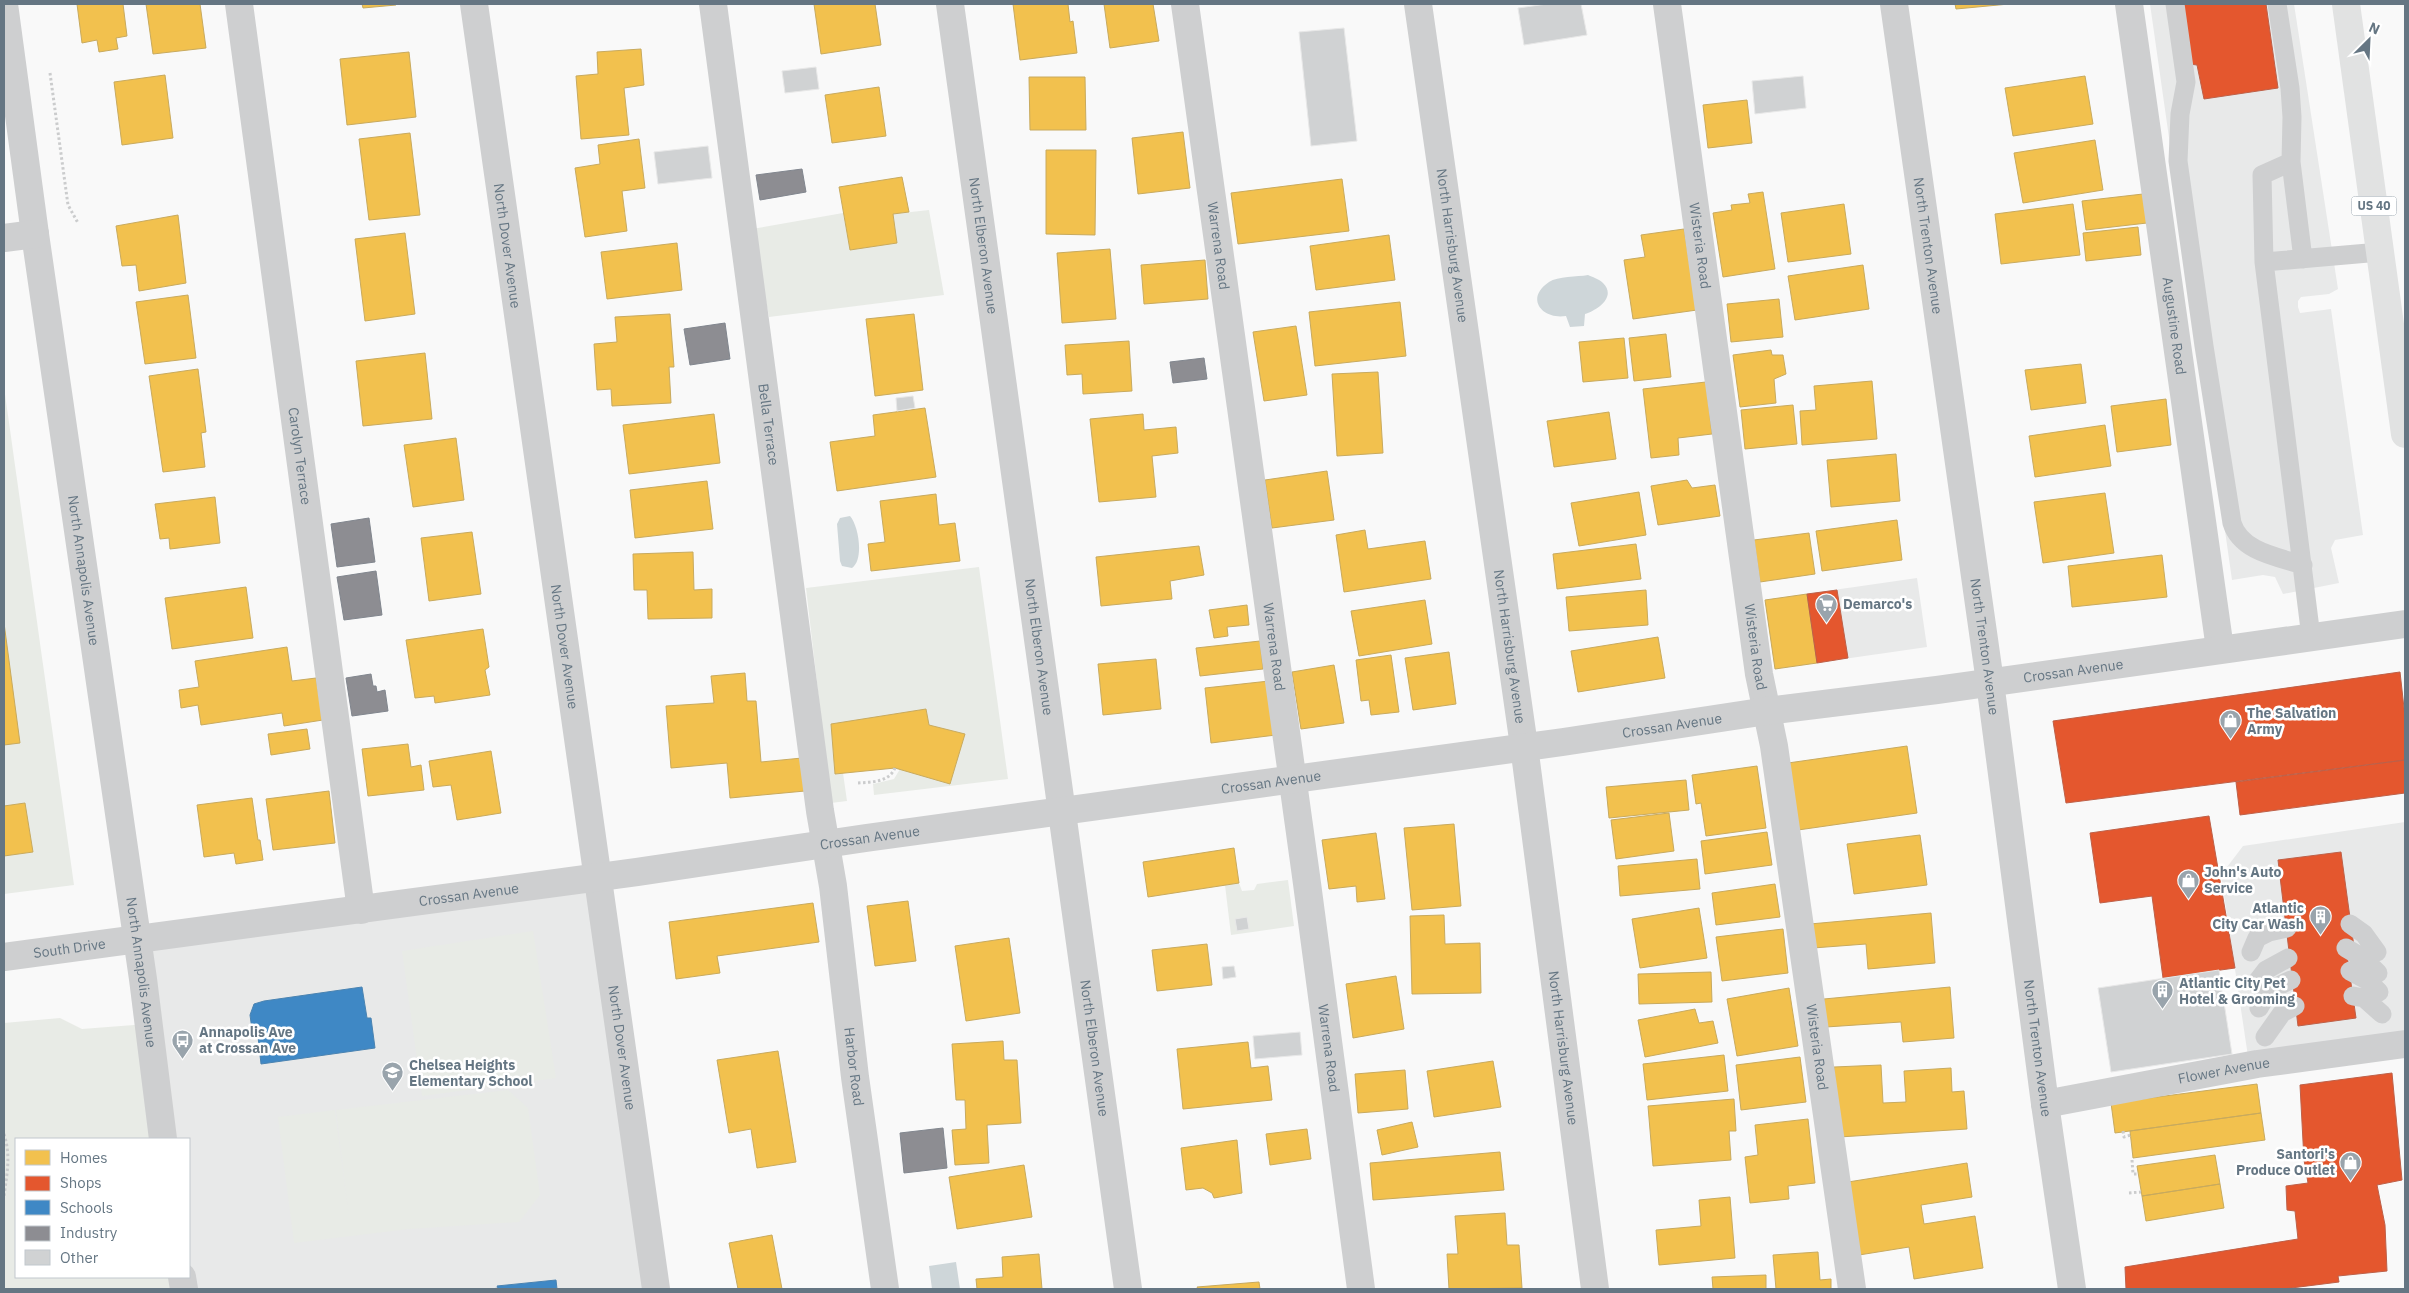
<svg xmlns="http://www.w3.org/2000/svg" width="2409" height="1293" font-family="'IBM Plex Sans',sans-serif">
<style>
.built{fill:#e8e9e9}
.green{fill:#e8ebe6}
.water{fill:#ced6d9}
.homes{fill:#f2c14e;stroke:#c8aa5e}
.shops{fill:#e4572e;stroke:#be6048}
.schools{fill:#3f88c5;stroke:#4a83b1}
.industry{fill:#8d8d92;stroke:#81868e}
.building{fill:#d0d2d3;stroke:#e8e8e8}
.lines{fill:none;stroke-linecap:round;stroke-linejoin:round}
.path{stroke:#cbcccd;stroke-width:3;stroke-dasharray:2.5 2.5;stroke-linecap:butt}
.lane{stroke:#cecfd0;stroke-width:19}
.street{stroke:#cecfd0;stroke-width:28}
.highway{stroke:#e1e2e2;stroke-width:28}
.labels{text-anchor:middle;stroke-width:5;stroke-linejoin:round;paint-order:stroke}
.shield{fill:#fff;stroke:#939fa8;stroke-width:1}
.shield-label{font-size:12px;font-weight:bold;fill:#657683}
.street-label{font-size:14px;fill:#657683;stroke:#fff}
.poi-label{font-size:14px;font-weight:bold;fill:#657683;stroke:#fff;text-anchor:start}
</style>
<rect width="100%" height="100%" fill="#f9f9f9"/>
<path class="built" d="M2150 4H2294L2338 289 2329 294 2301 297 2298 301V307L2300 313 2331 309 2363 535 2335 540 2331 548 2339 583 2283 594 2275 577 2263 575 2232 580Z
M1917 578 1927 647 1775 669 1765 600Z
M2405 822V1047L2250 1070 2221 875 2243 846Z
M598 877 656 1289H184L189 1277V1139H163L137 939Z"/>
<path class="green" d="M929 210 944 295 769 317 752 229 843 213 850 250 897 243 893 214Z
M4 387 74 885 4 894V856L32 852 25 803 4 807Z
M979 567 1008 779 874 795 873 784 894 779 900 769 950 784 965 734 929 725 926 709 831 725 835 774 843 773 847 801 831 803 806 588Z
M1288 880 1294 926 1231 935 1225 885 1239 883 1242 891 1254 890 1257 884Z
M533 931 556 1078 422 1096 402 951Z
M60 1018 82 1029 147 1024 163 1139H16V1277H182L184 1289H4V1023Z
M508 1090 528 1108 540 1195 519 1222 409 1229 294 1243 278 1117 335 1110 349 1218 336 1110Z"/>
<path class="water" d="M1588 275C1592 277 1599 279 1603 283 1617 297 1597 310 1585 314L1584 326 1570 327 1566 316C1543 320 1524 299 1549 282 1558 276 1577 277 1588 275Z
M850 516C859 526 864 560 852 568L842 566 840 561 837 524 840 518Z
M956 1262 960 1289H932L929 1266Z"/>
<path class="homes" d="M77 4H123L127 36 116 38 118 49 99 52 97 40 82 43Z
M146 4H200L206 48 153 54Z
M362 4H396V5L363 8Z
M814 4H875L881 45 821 54Z
M1013 4H1068L1070 22 1073 21 1077 53 1020 60Z
M1104 4H1153L1159 41 1110 48Z
M1955 4H2009L1956 9Z
M641 49 644 85 624 88 629 135 581 139 576 76 598 74 597 52Z
M409 52 416 117 347 125 340 59Z
M165 75 173 138 122 145 114 82Z
M2085 76 2093 124 2013 136 2005 88Z
M1029 77H1085L1086 130H1030Z
M879 87 886 136 832 143 825 95Z
M1747 100 1752 143 1708 148 1703 105Z
M1183 132 1190 188 1138 194 1132 138Z
M410 133 420 215 369 220 359 139Z
M639 139 645 188 622 191 627 231 585 237 575 168 600 164 598 145Z
M2095 140 2103 190 2023 203 2014 153Z
M1046 150H1096L1095 235 1046 234Z
M902 177 909 212 893 214 897 243 850 250 839 187Z
M1342 179 1349 231 1238 244 1231 193Z
M1763 192 1775 269 1723 277 1713 213 1732 210 1731 205 1750 203 1748 194Z
M2143 194 2147 223 2086 230 2082 201Z
M1844 204 1851 254 1788 262 1781 213Z
M2073 204 2080 255 2001 264 1995 214Z
M178 215 186 283 139 291 136 265 122 266 116 226Z
M2138 227 2141 255 2086 261 2083 233Z
M1684 229 1697 310 1633 319 1624 260 1645 257 1641 235Z
M405 233 415 314 365 321 355 239Z
M1389 235 1395 280 1316 290 1310 246Z
M677 243 682 290 607 299 601 252Z
M1110 249 1116 319 1062 323 1057 253Z
M1205 260 1208 299 1144 304 1141 265Z
M1863 265 1869 309 1795 320 1788 276Z
M188 295 196 358 145 364 136 302Z
M1779 299 1783 337 1731 342 1727 304Z
M1400 302 1406 356 1315 366 1309 312Z
M670 314 674 367H669L671 403 612 406 611 389 597 390 594 344 617 342 615 317Z
M914 314 923 390 875 396 866 319Z
M1296 326 1307 395 1264 401 1253 332Z
M1666 334 1671 377 1634 381 1629 338Z
M1624 338 1628 378 1583 382 1579 342Z
M1129 341 1132 391 1083 394 1082 374 1067 375 1065 345Z
M1771 350 1772 355H1783L1786 374 1774 379 1776 403 1740 407 1733 355Z
M425 353 432 419 363 426 356 361Z
M2081 364 2086 403 2031 410 2025 370Z
M198 369 206 432 201 433 205 467 163 472 149 376Z
M1378 372 1383 453 1337 456 1332 374Z
M1872 381 1877 439 1802 445 1800 411 1816 410 1814 386Z
M1706 382 1712 434 1678 438 1679 455 1651 458 1643 389Z
M2166 399 2171 445 2117 452 2111 406Z
M1793 405 1797 444 1745 449 1741 410Z
M925 408 936 477 837 491 830 442 875 436 873 415Z
M1609 412 1616 459 1554 467 1547 421Z
M714 414 720 463 629 474 623 425Z
M1143 414 1144 430 1176 427 1178 453 1152 456 1156 497 1099 502 1090 419Z
M2105 425 2111 466 2035 477 2029 436Z
M456 438 464 500 413 507 404 445Z
M1896 454 1900 501 1831 507 1827 460Z
M1327 471 1334 520 1272 528 1265 480Z
M1687 480 1692 488 1715 485 1720 516 1658 525 1651 486Z
M707 481 713 529 635 538 630 490Z
M1639 492 1646 535 1579 546 1571 503Z
M2105 493 2114 553 2043 563 2034 502Z
M936 494 939 525 955 523 960 561 871 571 868 544 885 542 880 501Z
M215 497 220 543 170 549 169 538 160 539 155 504Z
M1897 520 1902 560 1822 571 1816 531Z
M1365 530 1368 549 1425 541 1431 579 1344 592 1336 535Z
M472 532 481 594 429 601 421 538Z
M1809 533 1815 574 1760 582 1754 540Z
M1636 544 1641 579 1557 589 1553 554Z
M1199 546 1204 575 1170 581 1172 599 1101 606 1096 557Z
M693 552 694 590 712 589V618L648 619 647 590H634L633 554Z
M2162 555 2167 597 2072 607 2068 566Z
M246 587 253 638 172 649 165 598Z
M1646 590 1648 625 1569 631 1566 597Z
M1807 594 1817 663 1775 669 1765 600Z
M1425 600 1432 644 1359 656 1351 611Z
M1247 605 1249 625 1227 627 1228 636 1214 638 1209 610Z
M4 623 20 743 4 745Z
M483 629 489 667 485 670 490 695 435 703 434 696 415 698 406 640Z
M1658 637 1665 678 1578 692 1571 651Z
M1260 641 1263 669 1200 676 1196 648Z
M287 647 292 681 316 678 323 720 284 726 282 713 201 725 198 705 181 708 179 690 199 687 195 661Z
M1449 652 1456 704 1413 710 1405 658Z
M1391 655 1399 712 1371 715 1369 700 1361 701 1356 660Z
M1156 659 1161 709 1103 715 1098 664Z
M1334 665 1344 723 1301 729 1292 672Z
M745 673 747 701H756L761 762 802 758 805 791 730 798 727 763 671 768 666 706 714 703 711 676Z
M1269 681 1276 735 1211 743 1205 688Z
M926 709 929 725 965 734 950 784 895 768 835 774 831 724Z
M307 729 310 749 271 755 268 734Z
M408 744 411 767 421 765 424 790 368 796 362 749Z
M1907 746 1917 813 1798 830 1788 763Z
M491 751 501 813 457 820 451 785 433 787 429 761Z
M1757 766 1766 828 1706 836 1701 803 1696 804 1692 775Z
M1686 780 1689 810 1609 818 1606 787Z
M329 791 335 843 273 850 266 799Z
M252 798 258 840H260L263 860 236 864 234 853 204 857 197 805Z
M25 803 33 852 4 856V806Z
M1669 813 1674 851 1616 859 1611 820Z
M1454 824 1461 906 1412 910 1404 828Z
M1767 832 1772 865 1705 874 1701 841Z
M1376 833 1385 899 1357 902 1356 886 1329 889 1322 840Z
M1920 835 1927 885 1854 894 1847 844Z
M1234 848 1239 883 1148 897 1143 862Z
M1697 859 1700 889 1620 896 1618 866Z
M1775 884 1780 917 1716 925 1712 893Z
M908 901 916 961 875 966 867 906Z
M813 903 819 942 717 956 720 973 676 979 669 922Z
M1699 908 1707 958 1640 968 1632 919Z
M1931 913 1935 963 1868 969 1866 944 1813 948 1810 924Z
M1444 915 1445 944 1480 943 1481 993 1412 994 1410 916Z
M1783 929 1788 973 1722 981 1716 937Z
M1009 938 1020 1013 966 1021 955 946Z
M1207 944 1212 985 1157 991 1152 950Z
M1711 972 1712 1002 1639 1004 1638 974Z
M1396 976 1404 1029 1353 1038 1346 984Z
M1950 987 1954 1038 1903 1042 1901 1022 1826 1027 1824 999Z
M1789 988 1798 1046 1737 1056 1727 999Z
M1695 1009 1699 1023 1713 1021 1718 1043 1645 1057 1638 1020Z
M1003 1041 1004 1060H1017L1021 1123 987 1125 989 1163 955 1165 952 1130 966 1129 965 1100H956L952 1044Z
M1248 1042 1251 1068 1268 1066 1272 1100 1183 1109 1177 1049Z
M778 1051 796 1162 757 1168 751 1129 729 1133 717 1060Z
M1724 1055 1728 1091 1647 1100 1643 1064Z
M1800 1057 1806 1102 1741 1110 1736 1065Z
M1493 1061 1501 1107 1434 1117 1427 1071Z
M1881 1065 1883 1103 1906 1102 1904 1071 1951 1068 1952 1092 1964 1091 1967 1129 1839 1137 1834 1067Z
M1405 1070 1408 1109 1358 1113 1355 1074Z
M2257 1084 2261 1113 2115 1133 2111 1103Z
M1734 1099 1736 1131H1729L1731 1160 1653 1166 1648 1106Z
M2261 1113 2265 1140 2133 1158 2130 1131Z
M1808 1119 1815 1183 1788 1186 1789 1199 1750 1203 1745 1157 1758 1155 1755 1125Z
M1412 1122 1418 1147 1382 1155 1377 1130Z
M1307 1129 1311 1159 1270 1165 1266 1134Z
M1237 1140 1242 1193 1214 1198 1212 1193 1203 1188 1186 1190 1181 1148Z
M1500 1152 1504 1190 1373 1200 1370 1163Z
M2215 1155 2220 1184 2142 1196 2137 1166Z
M1967 1163 1972 1197 1921 1205 1924 1224 1975 1216 1983 1268 1914 1279 1909 1247 1859 1255 1848 1182Z
M1024 1165 1032 1217 957 1229 949 1177Z
M2220 1184 2224 1208 2146 1221 2142 1196Z
M1730 1197 1735 1258 1659 1265 1656 1230 1701 1226 1699 1200Z
M1505 1213 1507 1245H1519L1522 1288 1449 1289 1447 1254H1458L1455 1216Z
M772 1235 782 1289H738L729 1243Z
M1818 1252 1820 1280 1831 1279V1289H1776L1773 1255Z
M1039 1254 1042 1289H977L976 1279 1003 1277 1002 1257Z
M1766 1275V1289H1713L1712 1277Z
M1259 1282 1260 1289H1198L1197 1287Z"/>
<path class="shops" d="M2181 4H2266L2278 88 2204 99 2197 65 2189 64Z
M1837 590 1848 658 1817 663 1807 594Z
M2400 672 2405 717V760L2066 803 2053 721Z
M2405 760V793L2240 815 2236 782Z
M2209 816 2235 968 2163 978 2152 896 2100 903 2090 833Z
M2341 852 2354 947 2346 948 2356 1018 2298 1026 2278 860Z
M2392 1073 2402 1180 2377 1185 2385 1225 2387 1271 2338 1276 2339 1282 2283 1289H2126L2125 1267 2298 1239 2295 1211 2287 1210 2286 1186 2308 1183 2304 1160 2300 1085Z"/>
<path class="schools" d="M362 987 367 1018H371L375 1048 261 1064 258 1037H253L250 1015 254 1004 264 1001Z
M556 1280 557 1289H492L498 1288 497 1286Z"/>
<path class="industry" d="M802 169 806 192 760 200 756 175Z
M725 323 730 359 690 365 684 329Z
M1204 358 1207 379 1173 383 1170 362Z
M369 518 375 562 337 567 331 524Z
M376 571 382 615 344 620 337 577Z
M371 674 373 686H376L377 692 385 690 388 711 352 716 346 678Z
M943 1128 947 1168 904 1173 900 1133Z"/>
<path class="building" d="M1547 4H1581L1587 35 1524 45 1518 8Z
M1344 28 1357 141 1311 146 1299 32Z
M816 67 819 89 785 93 782 71Z
M1803 76 1806 108 1755 114 1752 81Z
M708 146 712 178 658 184 654 152Z
M913 396 915 408 897 411 896 398Z
M1247 917 1249 929 1237 931 1235 919Z
M1234 966 1236 977 1223 979 1222 967Z
M2219 970 2232 1054 2111 1072 2098 988Z
M1300 1032 1302 1055 1255 1059 1253 1036Z"/>
<g class="lines">
<path class="path" d="M50 73 68 205 78 223
M858 783C873 782 889 782 895 768
M2123 1131 2124 1137 2131 1135
M4 1134C11 1156 7 1173 4 1196
M2132 1160 2133 1174H2138
M2129 1193 2141 1192"/>
<path class="lane" d="M2175 4 2186 82 2180 114 2178 161 2204 346 2232 523C2241 552 2278 557 2303 565
M2277 4 2290 88 2292 117 2291 162 2303 259
M2291 162 2262 175 2264 262 2311 637
M2264 262 2380 252
M2350 924 2364 934 2377 952
M2346 948 2363 958 2378 973
M2251 952 2257 938 2269 932 2287 928
M2350 971 2367 980 2379 992
M2256 983 2266 970 2288 958
M2353 996 2364 998 2382 1014
M2259 1008C2267 993 2276 986 2291 980
M2265 1037 2282 1013 2295 1006"/>
<g class="street">
<path id="s1" d="M4 4 35 234 143 979 163 1139"/>
<path id="s2" d="M239 4 361 910"/>
<path id="s3" d="M474 4C532 433 597 861 656 1289"/>
<path id="s4" d="M713 4 820 811 833 886 855 1077 885 1289"/>
<path id="s5" d="M950 4 1128 1289"/>
<path id="s6" d="M1185 4 1306 876 1361 1289"/>
<path id="s7" d="M1418 4 1524 746 1595 1289"/>
<path id="s8" d="M1667 4 1759 674 1774 746 1852 1289"/>
<path id="s9" d="M1894 4 1990 682 2045 1104 2072 1289"/>
<path id="s10" d="M2129 4 2220 649"/>
<path d="M4 238 35 234"/>
<path id="s11" d="M4 957 637 872 866 838 1563 742 1767 711 1937 690 2405 624"/>
<path id="s12" d="M2045 1104 2257 1064 2405 1044"/>
<path d="M182 1277 184 1289"/>
</g>
<path class="highway" d="M2346 4 2405 434"/>
</g>
<defs>
<symbol id="supermarket-pin" viewBox="-11 -11 22 30"><path d="M0 17L-7.5 6A9.5 9.5 0 1 1 7.5 6Z" fill="#99a4ac" stroke="#fff"/><path d="M-6-5.5h2.5l.6 2H6L4.5 2H-2.5L-4.4-4H-6ZM-1.5 3.2a1.3 1.3 0 1 0 .1 0ZM3 3.2a1.3 1.3 0 1 0 .1 0Z" fill="#fff"/></symbol>
<symbol id="shop-pin" viewBox="-11 -11 22 30"><path d="M0 17L-7.5 6A9.5 9.5 0 1 1 7.5 6Z" fill="#99a4ac" stroke="#fff"/><path d="M-5-2.5h2.3a2.7 3.5 0 0 1 5.4 0H5L5.5 6h-11ZM-1.5-2.5h3a1.5 2.3 0 0 0-3 0Z" fill="#fff"/></symbol>
<symbol id="building-pin" viewBox="-11 -11 22 30"><path d="M0 17L-7.5 6A9.5 9.5 0 1 1 7.5 6Z" fill="#99a4ac" stroke="#fff"/><path d="M-4-6H4V6H1V3H-1V6H-4ZM-2.5-4.3h1.7v1.8h-1.7ZM.8-4.3h1.7v1.8H.8ZM-2.5-1h1.7V.8h-1.7ZM.8-1h1.7V.8H.8Z" fill="#fff"/></symbol>
<symbol id="bus-pin" viewBox="-11 -11 22 30"><path d="M0 17L-7.5 6A9.5 9.5 0 1 1 7.5 6Z" fill="#99a4ac" stroke="#fff"/><path d="M-5-6H5V4H4V6H2V4H-2V6H-4V4H-5ZM-3.5-4V0h7V-4ZM-3.5 1.2v1.5H-2V1.2ZM2 1.2v1.5H3.5V1.2Z" fill="#fff"/></symbol>
<symbol id="school-pin" viewBox="-11 -11 22 30"><path d="M0 17L-7.5 6A9.5 9.5 0 1 1 7.5 6Z" fill="#99a4ac" stroke="#fff"/><path d="M0-5L7-2L0 1L-7-2ZM-4 1L0 2.5L4 1V4Q0 6-4 4Z" fill="#fff"/></symbol>
</defs>
<g fill-rule="evenodd">
<use href="#supermarket-pin" x="1814" y="592" width="25" height="34"/>
<use href="#shop-pin" x="2218" y="708" width="25" height="34"/>
<use href="#shop-pin" x="2176" y="868" width="25" height="34"/>
<use href="#building-pin" x="2308" y="904" width="25" height="34"/>
<use href="#building-pin" x="2150" y="978" width="25" height="34"/>
<use href="#bus-pin" x="170" y="1028" width="25" height="34"/>
<use href="#school-pin" x="380" y="1060" width="25" height="34"/>
<use href="#shop-pin" x="2338" y="1150" width="25" height="34"/>
</g>
<g class="labels">
<rect class="shield" x="2351.5" y="196.5" width="45" height="19" rx="4"/>
<g class="shield-label">
<text x="2374" y="210">US 40</text>
</g>
<g class="street-label">
<text dy="5" stroke="none"><textPath href="#s6" startOffset="244">Warrena Road</textPath></text>
<text dy="5" stroke="none"><textPath href="#s7" startOffset="244">North Harrisburg Avenue</textPath></text>
<text dy="5" stroke="none"><textPath href="#s9" startOffset="244">North Trenton Avenue</textPath></text>
<text dy="5" stroke="none"><textPath href="#s3" startOffset="244">North Dover Avenue</textPath></text>
<text dy="5" stroke="none"><textPath href="#s5" startOffset="244">North Elberon Avenue</textPath></text>
<text dy="5" stroke="none"><textPath href="#s8" startOffset="244">Wisteria Road</textPath></text>
<text dy="5" stroke="none"><textPath href="#s10" startOffset="325">Augustine Road</textPath></text>
<text dy="5" stroke="none"><textPath href="#s4" startOffset="424">Bella Terrace</textPath></text>
<text dy="5" stroke="none"><textPath href="#s2" startOffset="456">Carolyn Terrace</textPath></text>
<text dy="5" stroke="none"><textPath href="#s1" startOffset="572">North Annapolis Avenue</textPath></text>
<text dy="5" stroke="none"><textPath href="#s7" startOffset="649">North Harrisburg Avenue</textPath></text>
<text dy="5" stroke="none"><textPath href="#s9" startOffset="649">North Trenton Avenue</textPath></text>
<text dy="5" stroke="none"><textPath href="#s3" startOffset="649">North Dover Avenue</textPath></text>
<text dy="5" stroke="none"><textPath href="#s5" startOffset="649">North Elberon Avenue</textPath></text>
<text dy="5" stroke="none"><textPath href="#s6" startOffset="649">Warrena Road</textPath></text>
<text dy="5" stroke="none"><textPath href="#s8" startOffset="649">Wisteria Road</textPath></text>
<text dy="5" stroke="none"><textPath href="#s11" startOffset="2089">Crossan Avenue</textPath></text>
<text dy="5" stroke="none"><textPath href="#s11" startOffset="1684">Crossan Avenue</textPath></text>
<text dy="5" stroke="none"><textPath href="#s11" startOffset="1279">Crossan Avenue</textPath></text>
<text dy="5" stroke="none"><textPath href="#s11" startOffset="874">Crossan Avenue</textPath></text>
<text dy="5" stroke="none"><textPath href="#s11" startOffset="469">Crossan Avenue</textPath></text>
<text dy="5" stroke="none"><textPath href="#s11" startOffset="66">South Drive</textPath></text>
<text dy="5" stroke="none"><textPath href="#s1" startOffset="978">North Annapolis Avenue</textPath></text>
<text dy="5" stroke="none"><textPath href="#s3" startOffset="1054">North Dover Avenue</textPath></text>
<text dy="5" stroke="none"><textPath href="#s7" startOffset="1054">North Harrisburg Avenue</textPath></text>
<text dy="5" stroke="none"><textPath href="#s8" startOffset="1054">Wisteria Road</textPath></text>
<text dy="5" stroke="none"><textPath href="#s5" startOffset="1054">North Elberon Avenue</textPath></text>
<text dy="5" stroke="none"><textPath href="#s6" startOffset="1054">Warrena Road</textPath></text>
<text dy="5" stroke="none"><textPath href="#s9" startOffset="1054">North Trenton Avenue</textPath></text>
<text dy="5" stroke="none"><textPath href="#s4" startOffset="1072">Harbor Road</textPath></text>
<text dy="5" stroke="none"><textPath href="#s12" startOffset="182">Flower Avenue</textPath></text>
</g>
<g class="poi-label">
<text x="1843" y="609">Demarco's</text>
<text x="2247" y="718">The Salvation<tspan x="2247" dy="16">Army</tspan></text>
<text x="2204" y="877">John's Auto<tspan x="2204" dy="16">Service</tspan></text>
<text x="2304" y="913" text-anchor="end">Atlantic<tspan x="2304" dy="16">City Car Wash</tspan></text>
<text x="2179" y="988">Atlantic City Pet<tspan x="2179" dy="16">Hotel &amp; Grooming</tspan></text>
<text x="199" y="1037">Annapolis Ave<tspan x="199" dy="16">at Crossan Ave</tspan></text>
<text x="409" y="1070">Chelsea Heights<tspan x="409" dy="16">Elementary School</tspan></text>
<text x="2335" y="1159" text-anchor="end">Santori's<tspan x="2335" dy="16">Produce Outlet</tspan></text>
</g>
</g>
<rect width="2409" height="1293" fill="none" stroke="#657683" stroke-width="10"/>
<rect x="15" y="1138" width="175" height="140" fill="#ffffff" stroke="#c1c8cd"/>
<rect x="25" y="1150" width="25" height="15" fill="#f2c14e" stroke="#c1c8cd"/>
<text x="60" y="1163" font-size="15" fill="#657683">Homes</text>
<rect x="25" y="1176" width="25" height="15" fill="#e4572e" stroke="#c1c8cd"/>
<text x="60" y="1188" font-size="15" fill="#657683">Shops</text>
<rect x="25" y="1200" width="25" height="15" fill="#3f88c5" stroke="#c1c8cd"/>
<text x="60" y="1213" font-size="15" fill="#657683">Schools</text>
<rect x="25" y="1226" width="25" height="15" fill="#8d8d92" stroke="#c1c8cd"/>
<text x="60" y="1238" font-size="15" fill="#657683">Industry</text>
<rect x="25" y="1250" width="25" height="15" fill="#d0d2d3" stroke="#c1c8cd"/>
<text x="60" y="1263" font-size="15" fill="#657683">Other</text>
<g transform="translate(2369 40) rotate(24)" stroke="#ffffff" stroke-width="4" paint-order="stroke">
<path d="M0-4L9 19L0 12L-9 19Z" fill="#657683"/>
<text y="-8" font-size="14" font-weight="bold" text-anchor="middle" fill="#657683">N</text>
</g>
</svg>
